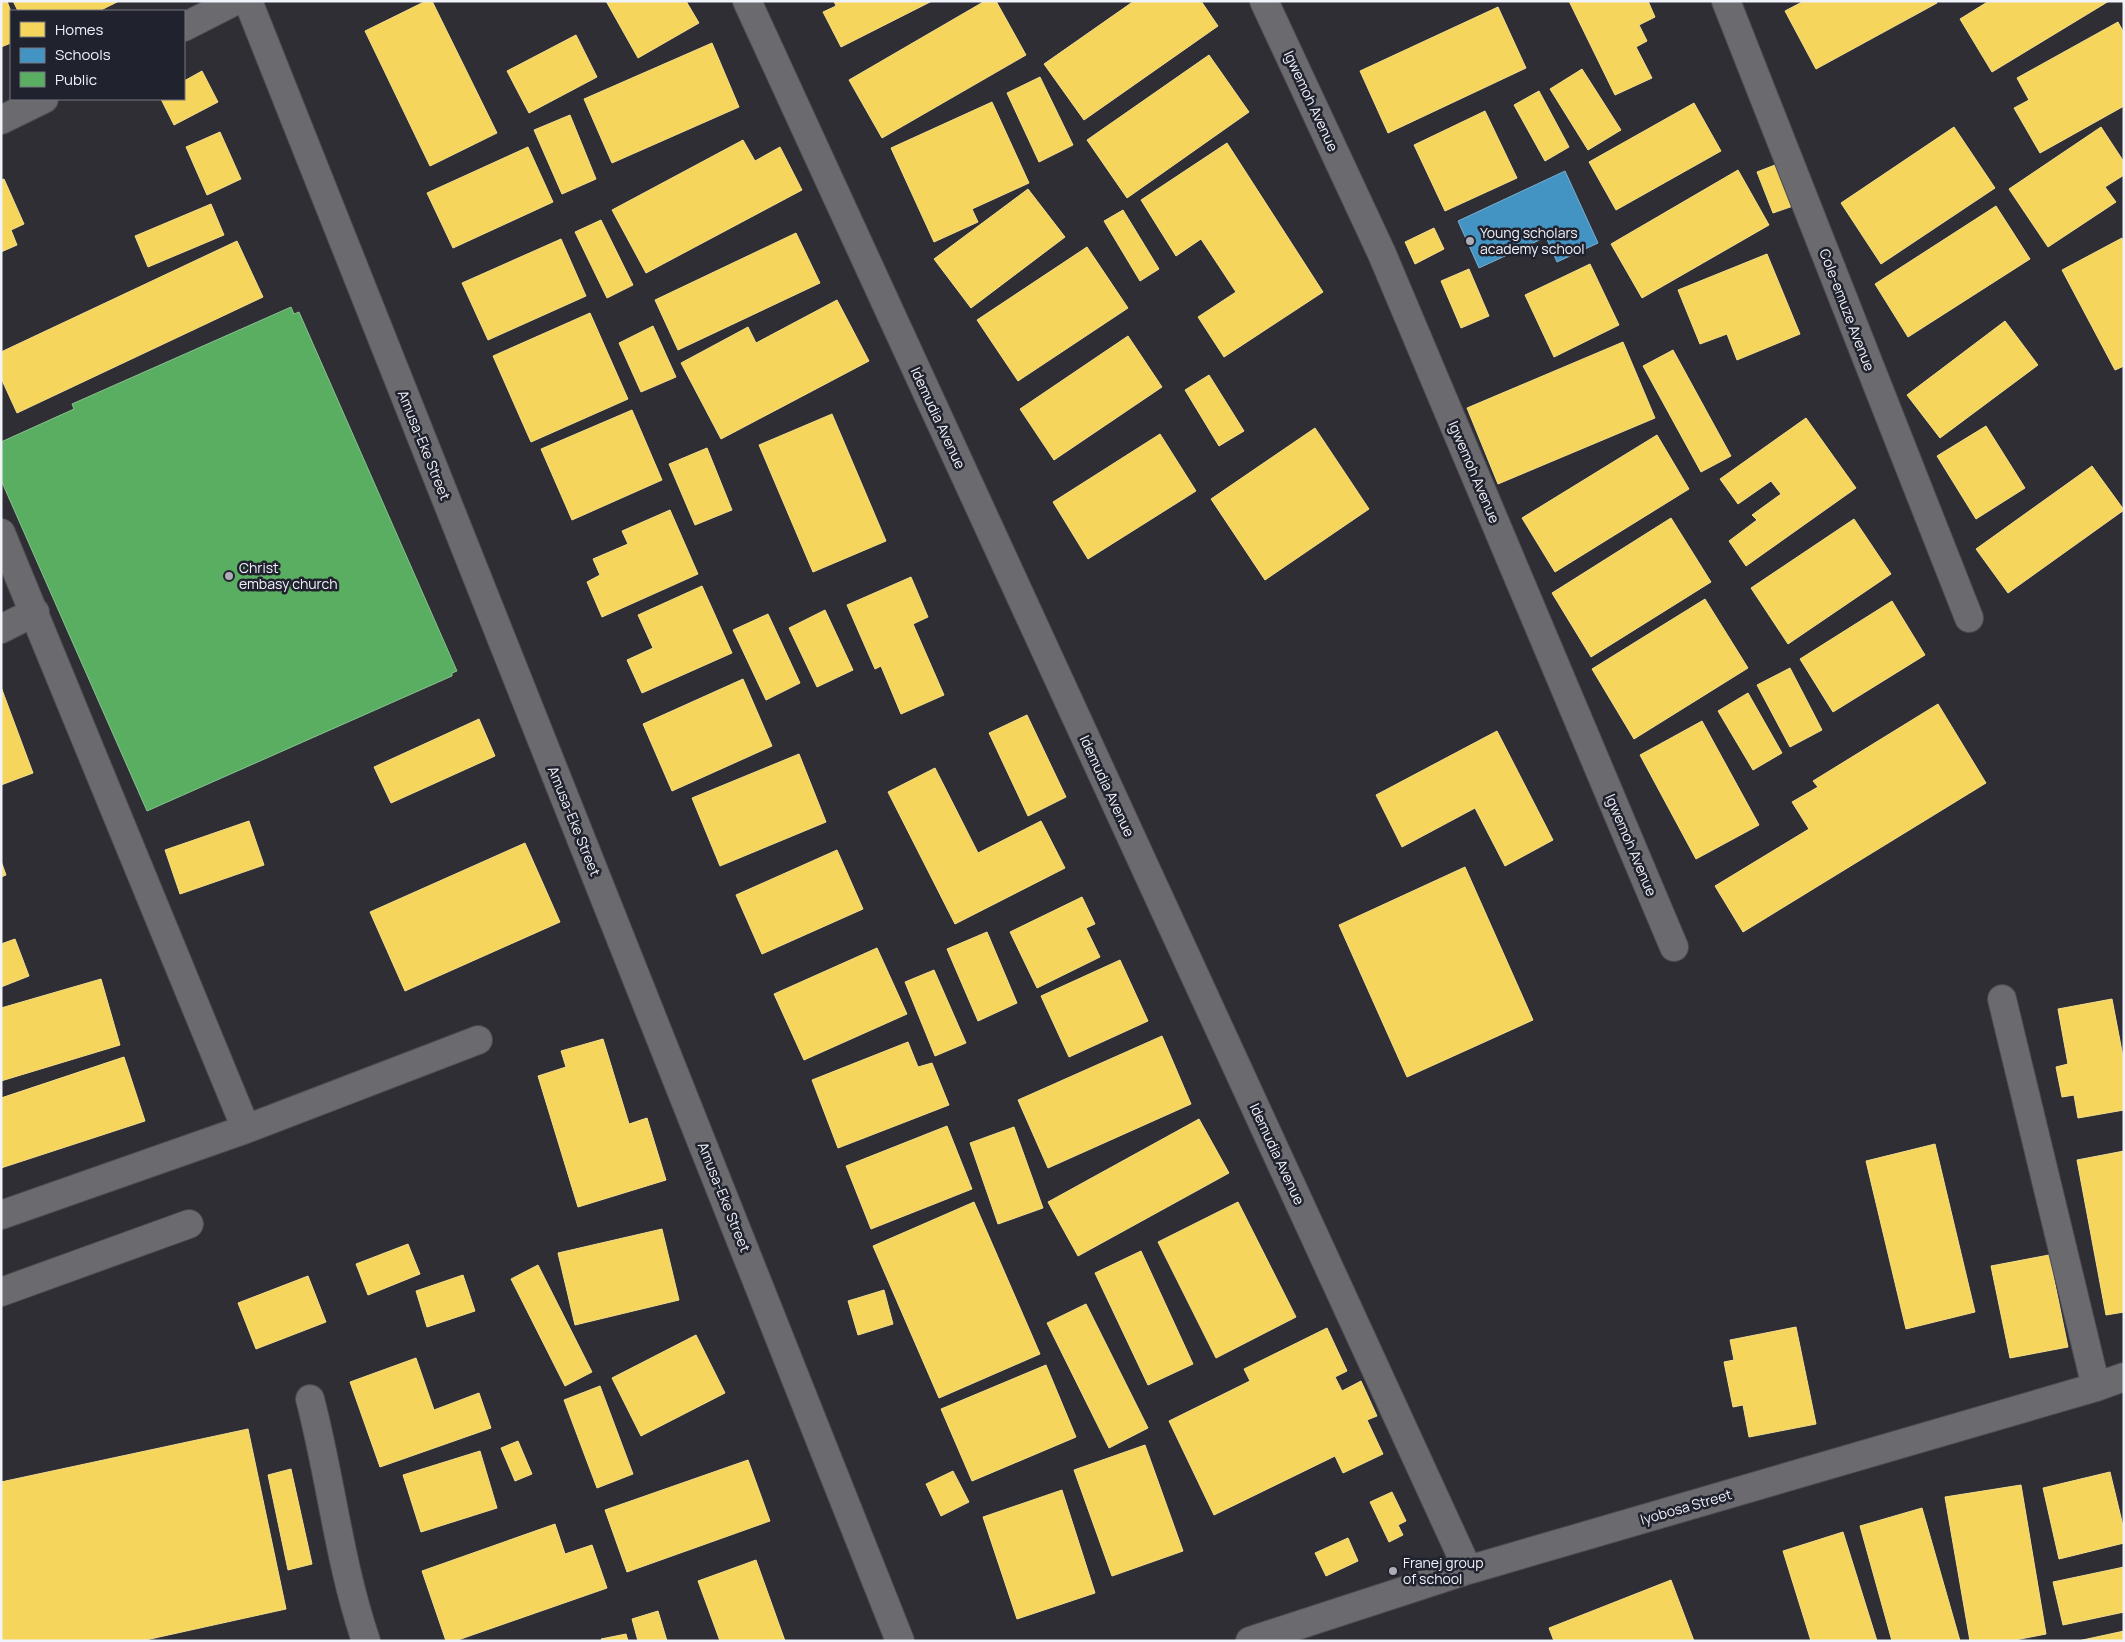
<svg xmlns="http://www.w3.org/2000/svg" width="2125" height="1642" font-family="Manrope,sans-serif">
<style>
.homes{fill:#f6d55c;stroke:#f4de8c}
.schools{fill:#4393c3;stroke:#77b0d4}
.public{fill:#5aae61;stroke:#87c38f}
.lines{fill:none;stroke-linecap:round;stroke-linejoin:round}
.minor-casing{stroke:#4b4b51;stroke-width:30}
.minor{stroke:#6a6a6f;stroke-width:28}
.poi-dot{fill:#adaeb5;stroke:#20222e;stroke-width:2}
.labels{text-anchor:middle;stroke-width:5;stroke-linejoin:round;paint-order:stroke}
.street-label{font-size:14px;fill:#f1f3fb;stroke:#20222e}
.poi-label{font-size:14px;fill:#f1f3fb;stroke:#20222e;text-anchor:start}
</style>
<rect width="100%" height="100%" fill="#2e2e34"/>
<path class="homes" d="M7 1 11 12V43L1 47V3Z
M13 1H119L99 11H18Z
M426 1H432L497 133 430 166 365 31Z
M606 1H686L699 23 638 58Z
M834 1H932L841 47 823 12 836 6Z
M985 1H996L1026 55 882 138 849 80Z
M1134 1H1201L1218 26 1084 120 1044 64Z
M1569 1H1648L1655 17 1639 25 1647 41 1636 47 1652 78 1615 95Z
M1804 1H1936L1937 3 1816 69 1785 11Z
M1989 1H2109L1992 72 1960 19Z
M1498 7 1526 68 1388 133 1360 71Z
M2118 22 2124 33V106L2040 153 2014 108 2029 100 2017 78Z
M576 35 597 77 529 113 507 71Z
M712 43 739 107 612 163 584 99Z
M1209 55 1249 112 1127 198 1087 140Z
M1582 69 1621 130 1588 150 1550 89Z
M202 71 218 102 174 125 161 99H184V81Z
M1040 77 1073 145 1039 162 1007 93Z
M1539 91 1569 147 1545 161 1514 105Z
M992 102 1029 183 972 209 978 222 934 242 891 148Z
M1694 103 1721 151 1616 210 1589 162Z
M1485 111 1517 178 1445 211 1414 145Z
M570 115 596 179 562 194 534 130Z
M1954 127 1995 188 1881 264 1841 203Z
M2101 127 2124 162V175L2105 187 2116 202 2048 247 2009 189Z
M220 132 241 179 207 195 186 147Z
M743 140 755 161 780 147 802 190 646 273 612 210Z
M1227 143 1323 292 1224 357 1198 317 1236 292 1201 239 1176 256 1141 200Z
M528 147 553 202 453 248 427 193Z
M1780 163 1796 205 1773 213 1757 172Z
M1738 170 1769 225 1642 298 1611 244Z
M4 179 24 224 11 230 17 245 1 252V180Z
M1028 189 1065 237 971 308 934 259Z
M211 204 224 235 148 267 135 236Z
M1996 206 2030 259 1908 337 1875 284Z
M1123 210 1159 269 1140 281 1104 221Z
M601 220 633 285 607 298 575 232Z
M1434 228 1444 249 1415 264 1405 242Z
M796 233 820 283 678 350 655 300Z
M2122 238 2124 242V366L2115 370 2062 270Z
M561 239 586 296 488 340 462 283Z
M237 241 263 297 17 413 1 378V352Z
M1087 247 1128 308 1018 381 977 320Z
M1767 254 1800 334 1737 360 1727 334 1700 344 1678 290Z
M1590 264 1619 325 1554 357 1525 295Z
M1469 269 1489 316 1461 328 1441 281Z
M837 300 869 361 721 439 681 363 748 327 756 343Z
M590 313 628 399 531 442 493 356Z
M2005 321 2038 365 1940 438 1907 395Z
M653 326 676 377 641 392 619 343Z
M1128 336 1162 387 1054 460 1020 409Z
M1623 342 1655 418 1498 484 1467 408Z
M1673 350 1731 456 1701 472 1643 366Z
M1209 375 1244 431 1219 446 1185 390Z
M632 410 662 480 572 520 541 449Z
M832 414 886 541 813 572 759 445Z
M1806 418 1856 488 1746 566 1729 541 1757 520 1752 515 1781 494 1771 481 1738 504 1720 479Z
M1986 426 2025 488 1976 519 1937 456Z
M1315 428 1369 509 1265 580 1211 499Z
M1160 434 1196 491 1088 559 1053 502Z
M1657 435 1689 489 1555 572 1522 518Z
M707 448 732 510 695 525 669 464Z
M2092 466 2124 510 2008 593 1976 549Z
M670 510 698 574 602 617 587 582 600 575 593 559 628 544 622 531Z
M1671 518 1711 582 1591 657 1552 593Z
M1854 519 1891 574 1788 644 1751 588Z
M911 577 928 617 913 624 944 695 901 714 881 666 875 669 847 605Z
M702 586 732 653 642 693 627 660 653 648 638 615Z
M1705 599 1748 668 1634 739 1592 669Z
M1892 601 1925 655 1833 712 1800 659Z
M825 610 853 670 817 687 789 628Z
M768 614 800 683 766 700 733 630Z
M1790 668 1822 730 1790 747 1757 685Z
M743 679 772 746 672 791 643 724Z
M1 687 33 773 1 785Z
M1748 693 1782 753 1753 770 1718 711Z
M1938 704 1986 783 1743 932 1715 886 1809 829 1792 802 1818 787 1813 781Z
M1027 715 1066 797 1028 816 989 733Z
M479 719 495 756 391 803 374 767Z
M1702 721 1759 825 1696 859 1640 755Z
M1497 731 1553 840 1505 866 1475 808 1402 847 1376 795Z
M799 754 826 822 720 866 692 798Z
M935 768 978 853 1041 821 1065 868 955 924 888 792Z
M249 821 264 865 180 894 165 850Z
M525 843 560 922 405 991 370 912Z
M837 850 863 909 762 954 736 895Z
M1 861 6 875 1 877Z
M1465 867 1533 1020 1407 1077 1339 925Z
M1082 897 1095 924 1086 928 1100 957 1037 988 1010 932Z
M987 932 1017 1003 978 1021 947 949Z
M15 939 29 976 1 987V944Z
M877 948 907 1014 804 1060 774 994Z
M1120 960 1148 1021 1069 1057 1041 996Z
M934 970 966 1043 935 1056 905 982Z
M101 979 120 1045 1 1081V1008Z
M2112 999 2124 1062V1110L2078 1118 2074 1095 2062 1097 2056 1067 2068 1064 2058 1009Z
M1162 1036 1191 1104 1048 1168 1018 1100Z
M603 1039 629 1124 647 1118 666 1180 578 1207 538 1076 566 1067 561 1051Z
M908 1042 918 1067 932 1063 949 1105 838 1148 812 1080Z
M124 1057 145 1121 1 1168V1098Z
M1199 1119 1229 1173 1078 1256 1048 1202Z
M947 1126 972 1189 871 1229 846 1166Z
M1014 1127 1043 1208 998 1224 970 1143Z
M1935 1144 1975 1312 1906 1329 1866 1161Z
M2124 1151V1312L2106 1315 2077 1160Z
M974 1202 1040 1354 939 1398 873 1246Z
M1238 1202 1296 1317 1216 1358 1158 1242Z
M662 1229 679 1300 575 1325 558 1253Z
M408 1244 420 1274 368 1295 356 1264Z
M1141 1251 1193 1364 1148 1385 1095 1273Z
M2049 1255 2068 1347 2010 1358 1991 1266Z
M538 1265 592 1372 565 1386 511 1279Z
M463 1275 475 1311 427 1327 416 1291Z
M308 1276 326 1322 256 1349 238 1303Z
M884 1290 893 1324 858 1335 848 1301Z
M1086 1304 1148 1428 1109 1448 1047 1323Z
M1796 1327 1816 1424 1749 1437 1743 1405 1733 1407 1724 1362 1734 1360 1730 1340Z
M1327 1328 1347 1371 1335 1377 1342 1391 1361 1381 1377 1416 1367 1420 1383 1454 1343 1473 1335 1456 1214 1515 1169 1421 1250 1381 1244 1369Z
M696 1335 725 1393 641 1436 612 1378Z
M416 1358 434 1410 479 1393 491 1428 380 1467 350 1382Z
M1046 1365 1076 1437 972 1481 941 1409Z
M600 1386 633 1474 597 1488 564 1400Z
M248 1429 286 1609 141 1641H1V1482Z
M518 1441 532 1474 515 1481 501 1448Z
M1145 1445 1183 1551 1112 1576 1074 1470Z
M480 1451 497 1508 421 1532 403 1475Z
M748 1460 770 1521 627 1572 605 1510Z
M291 1469 312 1564 288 1570 268 1475Z
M953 1471 969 1502 941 1516 926 1484Z
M2110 1472 2124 1530V1543L2059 1559 2043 1488Z
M2021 1485 2046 1634 2010 1641H1970L1945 1497Z
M1062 1490 1095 1593 1017 1619 983 1517Z
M1392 1492 1406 1521 1398 1525 1403 1535 1389 1542 1370 1502Z
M1922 1508 1960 1641H1892L1860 1526Z
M555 1524 565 1554 592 1545 607 1588 455 1641H446L422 1571Z
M1843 1532 1877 1641H1811L1783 1551Z
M1348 1538 1358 1561 1326 1576 1315 1553Z
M756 1560 785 1641H720L698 1581Z
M2124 1567V1612L2063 1625 2053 1582Z
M1671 1580 1694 1641H1554L1549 1628Z
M658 1611 667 1641H638L632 1619Z
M2124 1631V1641H2078Z
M626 1634 628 1641H602L601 1639Z"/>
<path class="schools" d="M1565 171 1598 243 1557 262 1546 237 1479 268 1458 221Z"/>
<path class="public" d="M291 307 294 314 299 312 457 671 452 673V676L147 811 1 480V442L74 409 72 404Z"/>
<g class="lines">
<defs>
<path id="minor" d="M248 1 900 1641
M747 1 1468 1570
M1264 1 1382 254 1674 947
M1726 1 1969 618
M184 27 235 1
M1 120 44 99
M1 533 246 1129
M1 629 35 612
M2002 999 2096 1387
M1 1215 246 1129 478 1040
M1 1292 189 1224
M310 1399C331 1479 339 1562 366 1641
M1250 1641 1468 1570 2096 1387 2124 1377"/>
</defs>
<use href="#minor" class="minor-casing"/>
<use href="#minor" class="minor"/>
</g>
<g class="poi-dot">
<circle cx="1470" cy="241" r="5"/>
<circle cx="229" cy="576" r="5"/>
<circle cx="1393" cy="1571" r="5"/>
</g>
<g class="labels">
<g class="street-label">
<text transform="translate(1311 101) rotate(65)" y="5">Igwemoh Avenue</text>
<text transform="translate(1847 310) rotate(69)" y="5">Cole-emuze Avenue</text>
<text transform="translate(938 418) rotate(65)" y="5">Idemudia Avenue</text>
<text transform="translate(424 445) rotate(68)" y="5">Amusa-Eke Street</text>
<text transform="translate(1474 472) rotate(67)" y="5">Igwemoh Avenue</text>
<text transform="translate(1107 786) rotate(65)" y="5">Idemudia Avenue</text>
<text transform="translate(574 821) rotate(68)" y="5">Amusa-Eke Street</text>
<text transform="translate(1631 845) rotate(67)" y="5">Igwemoh Avenue</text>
<text transform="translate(1277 1154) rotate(65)" y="5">Idemudia Avenue</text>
<text transform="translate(724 1197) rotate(68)" y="5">Amusa-Eke Street</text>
<text transform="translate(1686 1507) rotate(-16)" y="5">Iyobosa Street</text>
</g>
<g class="poi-label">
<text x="1480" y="238">Young scholars<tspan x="1480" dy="16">academy school</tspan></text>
<text x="239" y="573">Christ<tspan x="239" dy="16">embasy church</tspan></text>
<text x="1403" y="1568">Franej group<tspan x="1403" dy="16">of school</tspan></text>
</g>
</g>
<rect width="2125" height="1642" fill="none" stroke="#f1f3fb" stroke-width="5"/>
<rect x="10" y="10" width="175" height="90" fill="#20222e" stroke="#747680"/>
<rect x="20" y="22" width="25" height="15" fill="#f6d55c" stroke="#747680"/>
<text x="55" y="35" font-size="15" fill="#f1f3fb">Homes</text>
<rect x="20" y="48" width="25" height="15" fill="#4393c3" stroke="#747680"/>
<text x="55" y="60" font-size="15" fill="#f1f3fb">Schools</text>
<rect x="20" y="72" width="25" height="15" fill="#5aae61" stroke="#747680"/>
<text x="55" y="85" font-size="15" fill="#f1f3fb">Public</text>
</svg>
